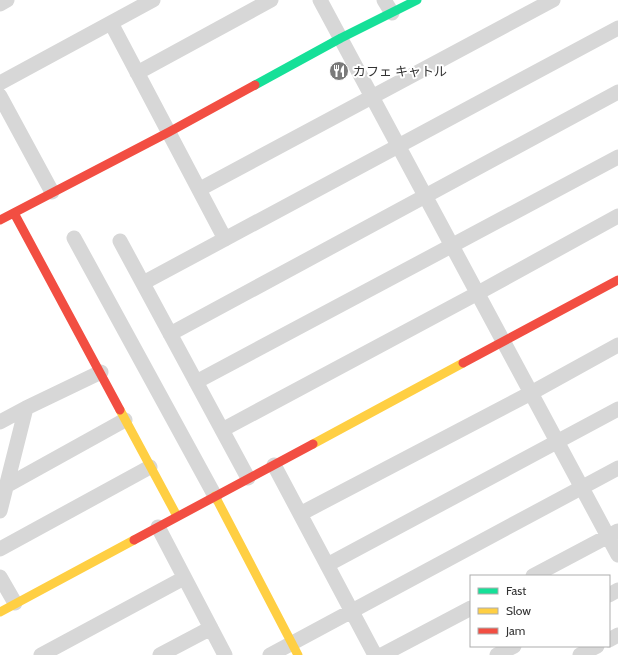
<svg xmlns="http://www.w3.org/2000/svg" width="618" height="655" font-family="Cabin,'Noto Sans JP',sans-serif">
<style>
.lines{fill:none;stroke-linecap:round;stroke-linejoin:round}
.street{stroke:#d7d7d7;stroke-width:15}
.fast{stroke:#16e098;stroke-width:9}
.slow{stroke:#ffcf43;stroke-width:9}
.jam{stroke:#f24e42;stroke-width:9}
.labels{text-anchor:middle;stroke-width:4;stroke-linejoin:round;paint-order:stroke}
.poi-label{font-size:13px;fill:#333;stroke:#fff;text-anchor:start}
</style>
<rect width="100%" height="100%" fill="#fff"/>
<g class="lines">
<path class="street" d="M320 0 618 555
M384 0 392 13
M0 4 7 0
M111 23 225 239
M137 73 271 0
M0 83 153 0
M0 96 52 192
M200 189 553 0
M74 238 215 496
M120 241 248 478
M143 283 618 28
M170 334 618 92
M196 382 618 157
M0 422 26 408 101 372
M222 430 478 293 618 216
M274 465 375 655
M6 486 125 420
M0 511 26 408
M300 514 531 393 618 345
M158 527 225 655
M0 549 150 467
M327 565 618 409
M533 576 618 531
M0 577 15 603
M609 595 618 590
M609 640 618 635
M41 655 184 578
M160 655 211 628
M270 655 618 468
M382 655 471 608
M497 655 514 646
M580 655 597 646"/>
<path class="fast" d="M255 85 341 38 417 0"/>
<path class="slow" d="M120 410 177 516
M313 444 463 363
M215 496 298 655
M0 612 134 540"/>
<path class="jam" d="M14 213 120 410
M0 220 169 132 255 85
M463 363 618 280
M134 540 313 444"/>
</g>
<defs>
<symbol id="restaurant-disc" viewBox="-11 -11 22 22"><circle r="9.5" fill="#7a7a7a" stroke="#fff"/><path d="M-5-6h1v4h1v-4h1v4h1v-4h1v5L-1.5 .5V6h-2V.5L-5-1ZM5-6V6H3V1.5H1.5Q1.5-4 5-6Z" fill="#fff"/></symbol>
</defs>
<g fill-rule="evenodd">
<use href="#restaurant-disc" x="328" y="60" width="22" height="22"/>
</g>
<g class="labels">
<g class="poi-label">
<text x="353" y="76">カフェ キャトル</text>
</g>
</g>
<rect x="470" y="575" width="140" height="72" fill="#ffffff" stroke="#adadad"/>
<rect x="478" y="588" width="20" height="6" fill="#16e098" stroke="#adadad"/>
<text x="506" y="595" font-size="12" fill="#333333">Fast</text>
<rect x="478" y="608" width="20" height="6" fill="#ffcf43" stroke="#adadad"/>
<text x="506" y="615" font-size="12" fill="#333333">Slow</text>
<rect x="478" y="628" width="20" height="6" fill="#f24e42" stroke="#adadad"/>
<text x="506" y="635" font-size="12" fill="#333333">Jam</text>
</svg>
